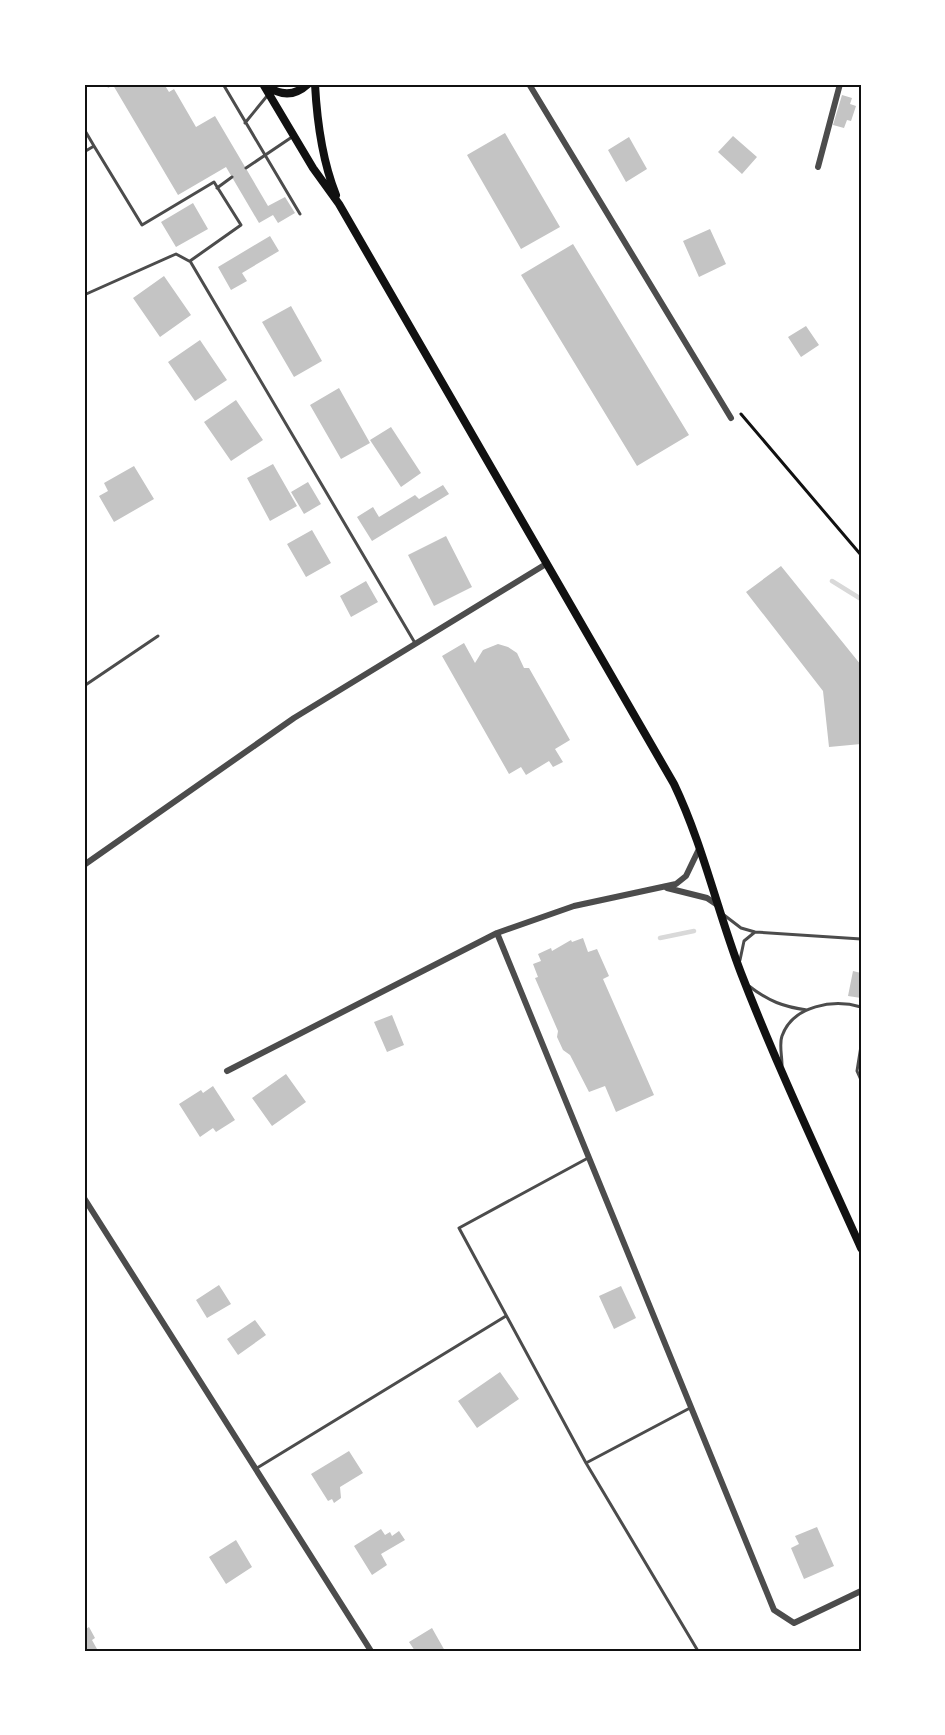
<svg xmlns="http://www.w3.org/2000/svg" width="945" height="1735" font-family="Overpass,sans-serif">
<style>
.lines{fill:none;stroke-linecap:round;stroke-linejoin:round}
.stream{stroke:#d9d9d9;stroke-width:4.5}
.building{fill:#c4c4c4}
.path{stroke:#111;stroke-width:3}
.service{stroke:#4c4c4c;stroke-width:3}
.minor{stroke:#4c4c4c;stroke-width:6}
.secondary{stroke:#111;stroke-width:8}
.neatline{fill:none;stroke:#111;stroke-width:2}
</style>
<rect width="100%" height="100%" fill="#fff"/>
<g class="lines">
<path class="stream" d="M832 581 861 599
M660 938 694 931"/>
</g>
<path class="building" d="M106 84H164L169 92 174 89 196 127 215 116 268 206 285 197 295 213 278 223 273 215 259 223 226 167 178 195 113 85 108 88Z
M842 95 852 98 850 104 856 106 851 121 847 120 844 128 833 125Z
M505 133 560 227 521 249 467 155Z
M733 136 757 157 742 174 718 152Z
M629 137 647 169 626 182 608 150Z
M193 203 208 229 176 247 161 222Z
M710 229 726 264 699 277 683 241Z
M270 236 279 251 242 273 247 281 231 290 218 267Z
M573 244 689 435 637 466 521 275Z
M164 276 191 315 160 337 133 298Z
M291 306 322 361 294 377 262 322Z
M806 326 819 345 801 357 788 337Z
M200 340 227 380 195 401 168 362Z
M339 388 370 443 341 459 310 405Z
M236 400 263 440 231 461 204 422Z
M391 427 421 473 401 487 370 440Z
M273 464 297 506 270 521 247 478Z
M134 466 154 499 114 522 99 496 108 491 104 483Z
M308 482 321 504 304 514 291 492Z
M443 485 449 494 372 541 357 517 373 507 379 517 415 495 419 499Z
M312 530 331 563 306 577 287 544Z
M446 536 472 587 434 606 408 555Z
M781 566 861 665V744L829 747 823 691 746 592Z
M366 581 378 602 351 617 340 596Z
M464 643 475 663 483 650 498 644 508 647 517 653 524 668H529L570 740 555 749 563 762 553 767 549 761 526 775 521 767 509 774 442 656Z
M583 938 588 952 597 949 609 976 603 979 654 1095 616 1112 605 1086 589 1092 570 1055 563 1050 557 1037 558 1031 535 978 538 977 533 964 541 961 538 954 551 948 552 951 571 940 572 942Z
M853 971 861 973V998L848 996Z
M392 1015 404 1045 387 1052 374 1022Z
M286 1074 306 1102 272 1126 252 1098Z
M213 1086 235 1120 216 1132 213 1128 200 1137 179 1104 201 1090 203 1093Z
M219 1285 231 1304 207 1318 196 1300Z
M621 1286 636 1318 614 1329 599 1296Z
M255 1320 266 1335 238 1355 227 1339Z
M500 1372 519 1399 477 1428 458 1401Z
M349 1451 363 1473 340 1487 341 1498 334 1503 332 1499 328 1501 311 1474Z
M817 1527 834 1566 804 1579 791 1548 799 1544 795 1536Z
M381 1529 385 1535 390 1532 392 1536 399 1531 405 1540 381 1554 387 1565 372 1575 354 1546Z
M236 1540 252 1567 226 1584 209 1557Z
M89 1627 95 1638 92 1640 97 1649 94 1651H84V1630Z
M432 1628 445 1651H415L409 1642Z"/>
<g class="lines">
<path class="path" d="M741 414 861 555"/>
<path class="service" d="M223 84 300 214
M245 123 267 96
M84 129 94 146 84 152
M94 146 142 225 214 182 241 225 190 261 415 643
M246 168 292 137
M217 188 232 177
M84 295 176 254 189 261
M84 686 158 636
M724 915 741 928 755 932 861 939
M740 960 744 941 755 932
M749 986C768 1001 784 1007 807 1010
M861 1046 857 1071 861 1080
M782 1065C782 1056 779 1044 782 1036 793 1005 834 999 861 1007
M588 1158 459 1228 586 1463 690 1408
M586 1463 698 1651
M257 1468 506 1316"/>
<path class="minor" d="M529 84 731 418
M818 167 840 84
M84 865 294 718 546 564
M667 888 707 898 719 906
M497 933 774 1610 794 1623 861 1591
M227 1071 497 933 574 906 676 884 686 876 699 849
M84 1198 371 1651"/>
<path class="secondary" d="M263 84 313 168 339 204 674 784C703 845 717 910 741 973 777 1066 820 1157 861 1248
M315 84C317 122 322 160 336 195
M267 86C281 96 295 96 308 84"/>
</g>
<rect width="945" height="1735" fill="none" stroke="#ffffff" stroke-width="171"/>
<rect x="86" y="86" width="774" height="1564" class="neatline"/>
</svg>
